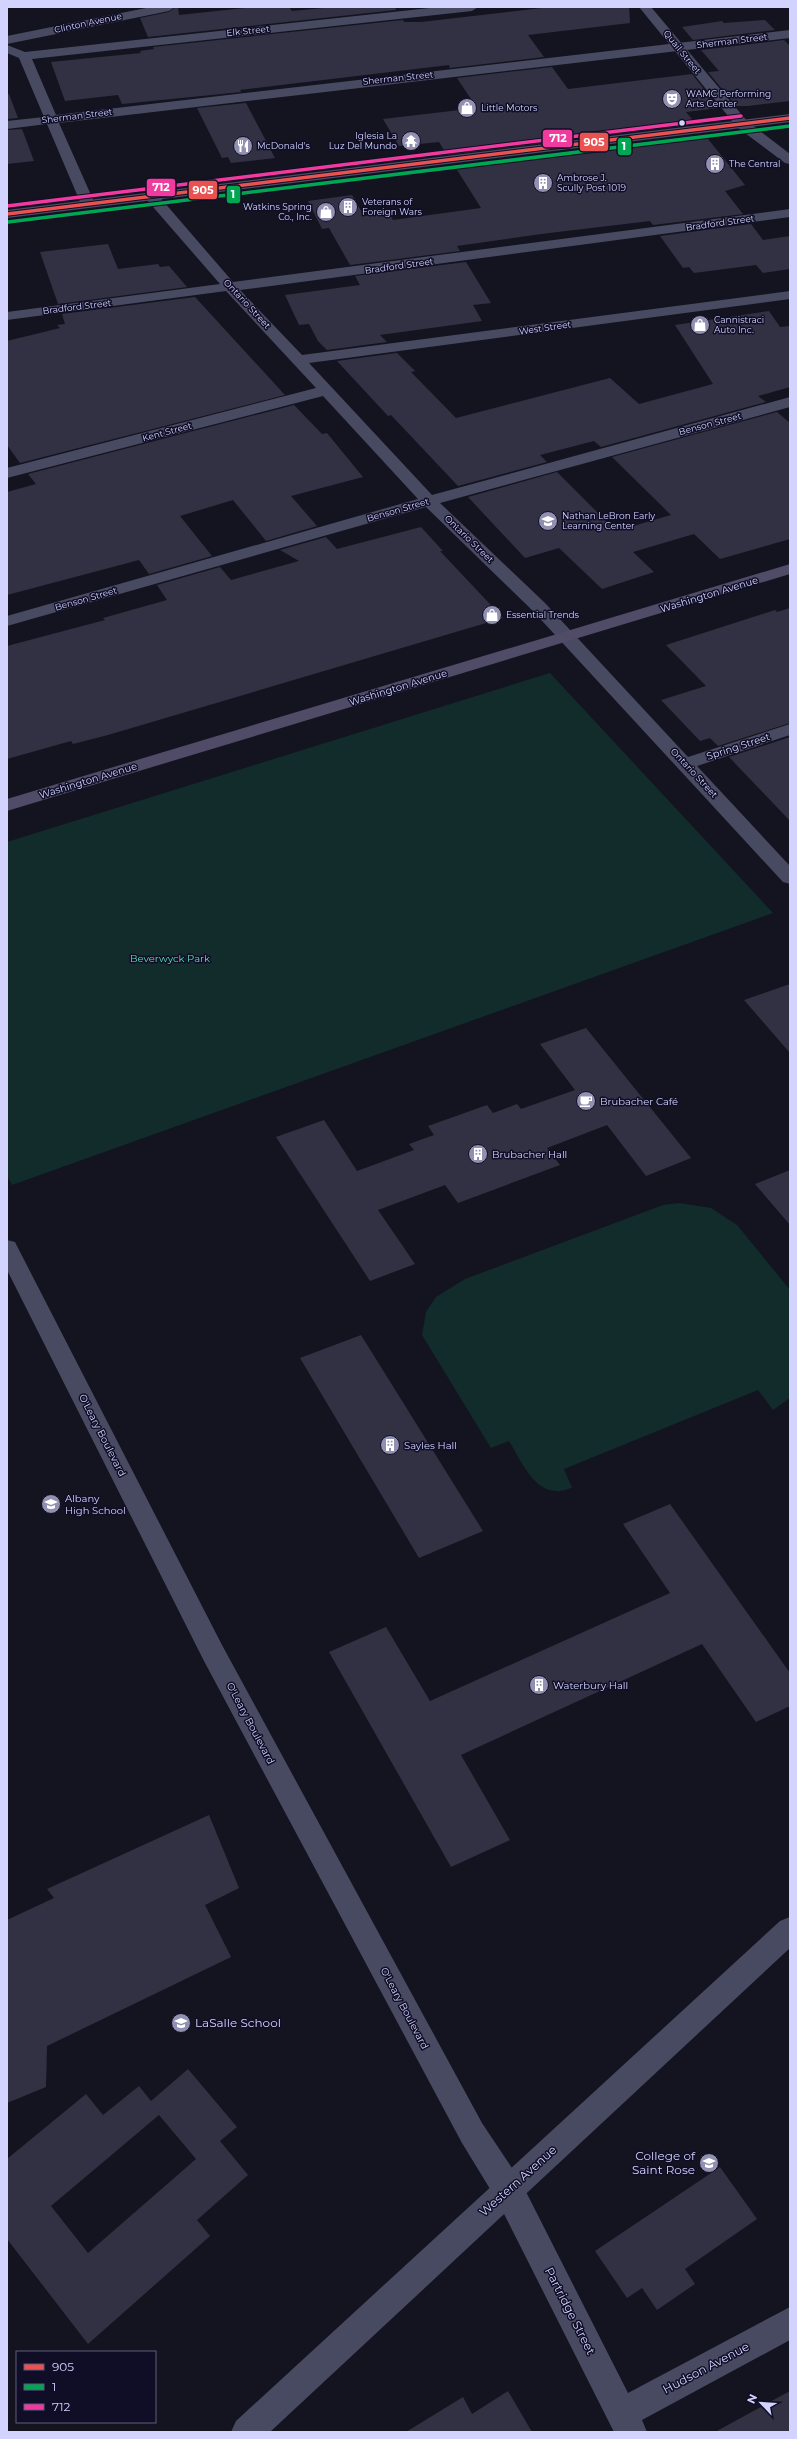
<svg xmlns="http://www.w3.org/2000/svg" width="797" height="2439" font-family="Montserrat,sans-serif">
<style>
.green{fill:#112c2a}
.building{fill:#323143;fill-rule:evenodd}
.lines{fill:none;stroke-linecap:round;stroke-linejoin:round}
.minor{fill:#484a61;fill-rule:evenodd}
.tertiary{fill:#484a61;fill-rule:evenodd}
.primary{fill:#504b67;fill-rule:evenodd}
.bus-1-casing{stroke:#0f0e26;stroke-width:5.5}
.bus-2-casing{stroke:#0f0e26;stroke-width:5.5}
.bus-3-casing{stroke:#0f0e26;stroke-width:5.5}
.bus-1{stroke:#e95251;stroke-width:3.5}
.bus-2{stroke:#00a651;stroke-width:3.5}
.bus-3{stroke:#f13a9d;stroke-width:3.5}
.bus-dot{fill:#d3d3ff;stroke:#0f0e26;stroke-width:1.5}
.labels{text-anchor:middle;stroke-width:3;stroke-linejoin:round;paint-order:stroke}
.far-street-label{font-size:9px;fill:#d3d3ff;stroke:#0f0e26}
.far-poi-label{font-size:9px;fill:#d3d3ff;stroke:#0f0e26;text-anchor:start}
.street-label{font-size:10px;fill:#d3d3ff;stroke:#0f0e26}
.park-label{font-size:10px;fill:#59e5b2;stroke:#0f0e26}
.poi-label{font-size:10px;fill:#d3d3ff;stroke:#0f0e26;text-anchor:start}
.near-poi-label{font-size:12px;fill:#d3d3ff;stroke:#0f0e26;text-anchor:start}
.near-street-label{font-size:12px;fill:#d3d3ff;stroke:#0f0e26}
.line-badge{stroke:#0f0e26;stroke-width:1.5}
.badge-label{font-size:11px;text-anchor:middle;font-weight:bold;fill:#fff}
</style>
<rect width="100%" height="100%" fill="#141420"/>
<path class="green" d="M550 673 773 913 12 1185 7 1176V842Z
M679 1203 711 1208 737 1225 790 1290V1398L773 1410 758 1390 564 1469 572 1488C567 1489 561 1492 556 1491 533 1491 519 1457 509 1441L491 1448 422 1335 426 1312 436 1297 465 1279 663 1205Z"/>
<path class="building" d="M176 7H178L179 15 255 7H289L292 11 334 7H395L396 10 148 37 140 18 169 12Z
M550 7H629L630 23 528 35 544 57 450 68 449 65 240 90 241 92 122 104 118 95 65 101 51 62 141 53 140 51 154 49 153 47 403 20 404 22H421Z
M765 20 775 30 693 40 682 27 722 21 724 23Z
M784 40 790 46V101L748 106H736L708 72 719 71 701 50Z
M552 67 568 89 692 74 719 108 686 112 696 124 447 155 439 142 399 146 383 119 477 108 457 78Z
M9 94 18 118 7 119V95Z
M246 103 275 158 231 163 228 157 222 158 197 108Z
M22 129 34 161 7 164V130Z
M704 134 745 185 725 191 743 214 653 225 650 221 541 234 457 246 460 251 350 265 329 228 322 229 308 201 352 195 364 216 389 213 393 220 481 208 454 165Z
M751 224 763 240 790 236V269L763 273 756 265 694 273 689 267 683 268 660 236Z
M108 244 118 269 158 264 160 267 169 266 187 287 58 304 40 252Z
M466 262 491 303 473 305 482 321 380 335 387 342 327 350 318 341 309 324 299 325 285 295 360 285 355 276Z
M195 297 285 395 20 463 7 445V341L60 328 57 325 65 324 62 314Z
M769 311 780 327 790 326V387L758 396 766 402 601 447 594 441 540 455 547 462 458 486 391 415 388 416 337 361 397 353 415 371 411 372 456 418 610 378 639 404 713 384 675 325Z
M294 405 322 434 327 433 363 477 291 496 317 526 266 541 233 500 180 516 212 556 149 574 139 560 7 595V492L36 484 28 474Z
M777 412 790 423V539L720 559 694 534 633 552 654 572 602 589 559 548 525 558 468 497 557 472 616 531 671 515 612 457Z
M421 527 443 551H440L503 618 108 735 73 744 71 741 7 759V646L105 620 103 618 167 600 157 585 220 567 231 580 299 561 280 550 326 537 337 549Z
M790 608V723L718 746 710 738 700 741 661 700 706 686 666 645 775 610 777 612Z
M790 737V821L729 757Z
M790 984V1053L744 1000Z
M586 1028 691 1158 646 1176 607 1125 547 1148 560 1165 458 1203 445 1185 378 1210 415 1264 370 1281 276 1137 324 1120 357 1171 414 1150 409 1144 434 1135 428 1126 487 1105 493 1113 517 1104 521 1109 575 1090 540 1044Z
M790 1170V1225L755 1184Z
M361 1335 483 1531 419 1558 300 1358Z
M670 1504 790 1673V1706L756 1722 702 1644 461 1755 510 1840 451 1867 329 1652 386 1627 430 1701 670 1593 623 1524Z
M209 1815 239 1888 205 1905 231 1957 47 2046 46 2087 7 2103V1920L54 1898 47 1889Z
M188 2069 237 2127 220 2141 248 2175 197 2220 210 2236 88 2344 7 2239V2159L86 2094 103 2115 139 2086 151 2101ZM159 2115 196 2159 88 2253 51 2206Z
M720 2167 757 2219 685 2269 695 2284 657 2310 642 2288 627 2298 595 2251Z
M508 2391 532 2432H406L463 2397 472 2414Z
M790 2391V2432H715Z"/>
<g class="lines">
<path class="minor" d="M439 7H478L472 11 32 59 56 115 790 30V38L59 123 95 204 88 208 81 204 47 124 7 129V121L44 117 19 58 7 53V45L25 52Z
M152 193 157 194 233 282 790 209V217L240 290 302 355 790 291V299L309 363 432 495 790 397V407L440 503 545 603 688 757 790 724V735L697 766 790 866V884L783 882 533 611 426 507 7 626V616L418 499 323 396 7 478V468L316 388 226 291 7 320V312L220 284 147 200 145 197Z
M7 1240 15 1242 18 1248 222 1645 482 2123 520 2180 628 2393 790 2307V2340L642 2420 647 2432H614L498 2202 462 2143 204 1661 7 1270Z"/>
<path class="tertiary" d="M151 7H175L169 11 7 44V36Z
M639 7H651L747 121 790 154V164L785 163 737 127Z
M790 1917V1948L270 2432H231L236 2421 780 1921Z"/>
<path class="primary" d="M790 114V122L7 218V210Z
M790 564V574L7 811V799Z"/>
<defs>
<path id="bus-1" d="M7 214 790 118"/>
<path id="bus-2" d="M8 222 790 126"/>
<path id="bus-3" d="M7 206 741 116"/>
</defs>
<use href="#bus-1" class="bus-1-casing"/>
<use href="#bus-2" class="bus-2-casing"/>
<use href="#bus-3" class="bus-3-casing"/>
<use href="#bus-1" class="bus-1"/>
<use href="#bus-2" class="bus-2"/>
<use href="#bus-3" class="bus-3"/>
</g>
<defs>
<symbol id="theatre-disc" viewBox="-11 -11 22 22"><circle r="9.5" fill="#9090b1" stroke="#0f0e26"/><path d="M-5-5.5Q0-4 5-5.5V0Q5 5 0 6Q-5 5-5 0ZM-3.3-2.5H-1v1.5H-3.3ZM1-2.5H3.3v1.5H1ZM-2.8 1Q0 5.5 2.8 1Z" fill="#fff"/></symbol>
<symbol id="shop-disc" viewBox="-11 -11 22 22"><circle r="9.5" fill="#9090b1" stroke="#0f0e26"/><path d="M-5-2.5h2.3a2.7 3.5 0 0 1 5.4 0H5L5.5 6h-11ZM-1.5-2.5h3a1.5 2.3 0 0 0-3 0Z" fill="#fff"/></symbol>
<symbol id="temple-disc" viewBox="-11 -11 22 22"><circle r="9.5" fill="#9090b1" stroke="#0f0e26"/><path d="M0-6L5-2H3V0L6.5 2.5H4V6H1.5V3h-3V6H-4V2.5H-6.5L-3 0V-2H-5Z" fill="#fff"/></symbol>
<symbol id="restaurant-disc" viewBox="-11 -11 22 22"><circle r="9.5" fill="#9090b1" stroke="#0f0e26"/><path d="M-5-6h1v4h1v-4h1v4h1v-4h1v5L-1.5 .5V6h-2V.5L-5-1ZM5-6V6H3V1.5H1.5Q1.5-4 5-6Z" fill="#fff"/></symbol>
<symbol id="building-disc" viewBox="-11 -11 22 22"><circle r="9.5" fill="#9090b1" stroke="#0f0e26"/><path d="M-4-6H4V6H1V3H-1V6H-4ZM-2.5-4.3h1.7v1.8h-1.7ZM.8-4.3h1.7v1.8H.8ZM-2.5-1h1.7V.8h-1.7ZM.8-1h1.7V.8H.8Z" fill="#fff"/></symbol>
<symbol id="school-disc" viewBox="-11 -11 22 22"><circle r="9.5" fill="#9090b1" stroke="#0f0e26"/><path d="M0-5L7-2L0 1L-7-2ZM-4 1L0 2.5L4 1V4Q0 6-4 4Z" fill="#fff"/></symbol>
<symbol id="cafe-disc" viewBox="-11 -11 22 22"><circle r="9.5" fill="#9090b1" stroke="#0f0e26"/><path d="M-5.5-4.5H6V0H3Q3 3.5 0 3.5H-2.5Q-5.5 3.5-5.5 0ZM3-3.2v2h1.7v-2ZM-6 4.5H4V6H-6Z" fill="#fff"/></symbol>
<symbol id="university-disc" viewBox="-11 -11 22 22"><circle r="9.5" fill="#9090b1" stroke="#0f0e26"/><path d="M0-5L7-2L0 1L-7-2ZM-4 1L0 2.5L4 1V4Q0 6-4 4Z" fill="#fff"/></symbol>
</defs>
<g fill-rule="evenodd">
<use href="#theatre-disc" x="661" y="88" width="22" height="22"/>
<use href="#shop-disc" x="456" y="97" width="22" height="22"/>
<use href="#temple-disc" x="400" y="130" width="22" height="22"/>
<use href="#restaurant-disc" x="232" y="135" width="22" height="22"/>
<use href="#building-disc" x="704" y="153" width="22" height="22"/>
<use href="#building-disc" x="532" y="172" width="22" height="22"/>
<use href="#building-disc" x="337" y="196" width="22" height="22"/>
<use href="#shop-disc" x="315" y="201" width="22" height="22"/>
<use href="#shop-disc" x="689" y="314" width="22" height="22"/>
<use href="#school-disc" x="537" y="510" width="22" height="22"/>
<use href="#shop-disc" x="481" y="604" width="22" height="22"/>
<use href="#cafe-disc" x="575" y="1090" width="22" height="22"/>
<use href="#building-disc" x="467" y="1143" width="22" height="22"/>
<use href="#building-disc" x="379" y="1434" width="22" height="22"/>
<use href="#school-disc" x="40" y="1493" width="22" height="22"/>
<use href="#building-disc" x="528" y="1674" width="22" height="22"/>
<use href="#school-disc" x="170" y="2012" width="22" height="22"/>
<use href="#university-disc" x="698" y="2152" width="22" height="22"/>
</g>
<circle class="bus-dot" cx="682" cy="123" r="3.5"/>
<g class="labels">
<g class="far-street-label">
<text transform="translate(88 23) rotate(-12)" y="3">Clinton Avenue</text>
<text transform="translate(248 31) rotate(-6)" y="3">Elk Street</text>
<text transform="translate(732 41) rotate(-7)" y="3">Sherman Street</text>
<text transform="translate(682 52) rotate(51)" y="3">Quail Street</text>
<text transform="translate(398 78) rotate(-6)" y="3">Sherman Street</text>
<text transform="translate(77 116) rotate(-7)" y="3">Sherman Street</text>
<text transform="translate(720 223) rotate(-8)" y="3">Bradford Street</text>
<text transform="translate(399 266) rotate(-8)" y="3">Bradford Street</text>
<text transform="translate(247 304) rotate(47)" y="3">Ontario Street</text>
<text transform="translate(77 307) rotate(-7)" y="3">Bradford Street</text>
<text transform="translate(545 328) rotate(-8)" y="3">West Street</text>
<text transform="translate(710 424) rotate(-15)" y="3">Benson Street</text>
<text transform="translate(167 432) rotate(-15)" y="3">Kent Street</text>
<text transform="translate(398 510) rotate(-16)" y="3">Benson Street</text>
<text transform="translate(469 539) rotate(44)" y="3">Ontario Street</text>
<text transform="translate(86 599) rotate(-16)" y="3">Benson Street</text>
<text transform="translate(694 773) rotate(47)" y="3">Ontario Street</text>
</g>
<g class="far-poi-label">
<text x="686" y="97">WAMC Performing<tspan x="686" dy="10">Arts Center</tspan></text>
<text x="481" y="111">Little Motors</text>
<text x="397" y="139" text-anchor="end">Iglesia La<tspan x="397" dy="10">Luz Del Mundo</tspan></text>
<text x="257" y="149">McDonald's</text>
<text x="729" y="167">The Central</text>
<text x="557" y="181">Ambrose J.<tspan x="557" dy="10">Scully Post 1019</tspan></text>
<text x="362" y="205">Veterans of<tspan x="362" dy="10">Foreign Wars</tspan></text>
<text x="312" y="210" text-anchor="end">Watkins Spring<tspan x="312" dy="10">Co., Inc.</tspan></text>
<text x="714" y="323">Cannistraci<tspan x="714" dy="10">Auto Inc.</tspan></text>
<text x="562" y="519">Nathan LeBron Early<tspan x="562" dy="10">Learning Center</tspan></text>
<text x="506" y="618">Essential Trends</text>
</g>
<g class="street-label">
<text transform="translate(709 594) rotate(-17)" y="4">Washington Avenue</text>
<text transform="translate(398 687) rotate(-17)" y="4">Washington Avenue</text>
<text transform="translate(738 746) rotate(-18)" y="4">Spring Street</text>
<text transform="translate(88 780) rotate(-17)" y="4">Washington Avenue</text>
<text transform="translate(103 1435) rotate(63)" y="4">O'Leary Boulevard</text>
<text transform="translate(251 1723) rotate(62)" y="4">O'Leary Boulevard</text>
<text transform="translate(405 2008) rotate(62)" y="4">O'Leary Boulevard</text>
</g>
<g class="park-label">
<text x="170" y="962">Beverwyck Park</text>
</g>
<g class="poi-label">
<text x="600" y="1105">Brubacher Café</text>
<text x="492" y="1158">Brubacher Hall</text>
<text x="404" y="1449">Sayles Hall</text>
<text x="65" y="1502">Albany<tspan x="65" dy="12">High School</tspan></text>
<text x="553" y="1689">Waterbury Hall</text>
</g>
<g class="near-poi-label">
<text x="195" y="2027">LaSalle School</text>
<text x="695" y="2160" text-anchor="end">College of<tspan x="695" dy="14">Saint Rose</tspan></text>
</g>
<g class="near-street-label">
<text transform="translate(518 2181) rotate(-42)" y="4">Western Avenue</text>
<text transform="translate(570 2311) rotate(63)" y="4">Partridge Street</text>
<text transform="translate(706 2368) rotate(-28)" y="4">Hudson Avenue</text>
</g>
</g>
<g class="line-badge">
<rect x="542" y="129" width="31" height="19" rx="4" fill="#f13a9d"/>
<rect x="579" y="132" width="30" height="20" rx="4" fill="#e95251"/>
<rect x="617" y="137" width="15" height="19" rx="4" fill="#00a651"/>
<rect x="146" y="178" width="30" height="19" rx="4" fill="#f13a9d"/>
<rect x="188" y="180" width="30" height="20" rx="4" fill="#e95251"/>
<rect x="226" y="185" width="15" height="19" rx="4" fill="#00a651"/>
</g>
<g class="badge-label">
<text x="558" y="142">712</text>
<text x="594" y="146">905</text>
<text x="624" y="150">1</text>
<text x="161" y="191">712</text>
<text x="203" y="194">905</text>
<text x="233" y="198">1</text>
</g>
<rect width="797" height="2439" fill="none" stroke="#d3d3ff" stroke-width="16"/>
<rect x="16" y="2351" width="140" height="72" fill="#0f0e26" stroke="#5d5d7d"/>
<rect x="24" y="2364" width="20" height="6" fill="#e95251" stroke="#5d5d7d"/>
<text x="52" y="2371" font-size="12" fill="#d3d3ff">905</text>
<rect x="24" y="2384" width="20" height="6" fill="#00a651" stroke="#5d5d7d"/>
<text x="52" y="2391" font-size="12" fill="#d3d3ff">1</text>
<rect x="24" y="2404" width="20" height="6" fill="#f13a9d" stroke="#5d5d7d"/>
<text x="52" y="2411" font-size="12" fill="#d3d3ff">712</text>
<g transform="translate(761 2403) rotate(295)" stroke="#0f0e26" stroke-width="3" paint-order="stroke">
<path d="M0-3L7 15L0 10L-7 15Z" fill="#d3d3ff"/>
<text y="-6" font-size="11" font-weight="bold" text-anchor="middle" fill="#d3d3ff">N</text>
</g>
</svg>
